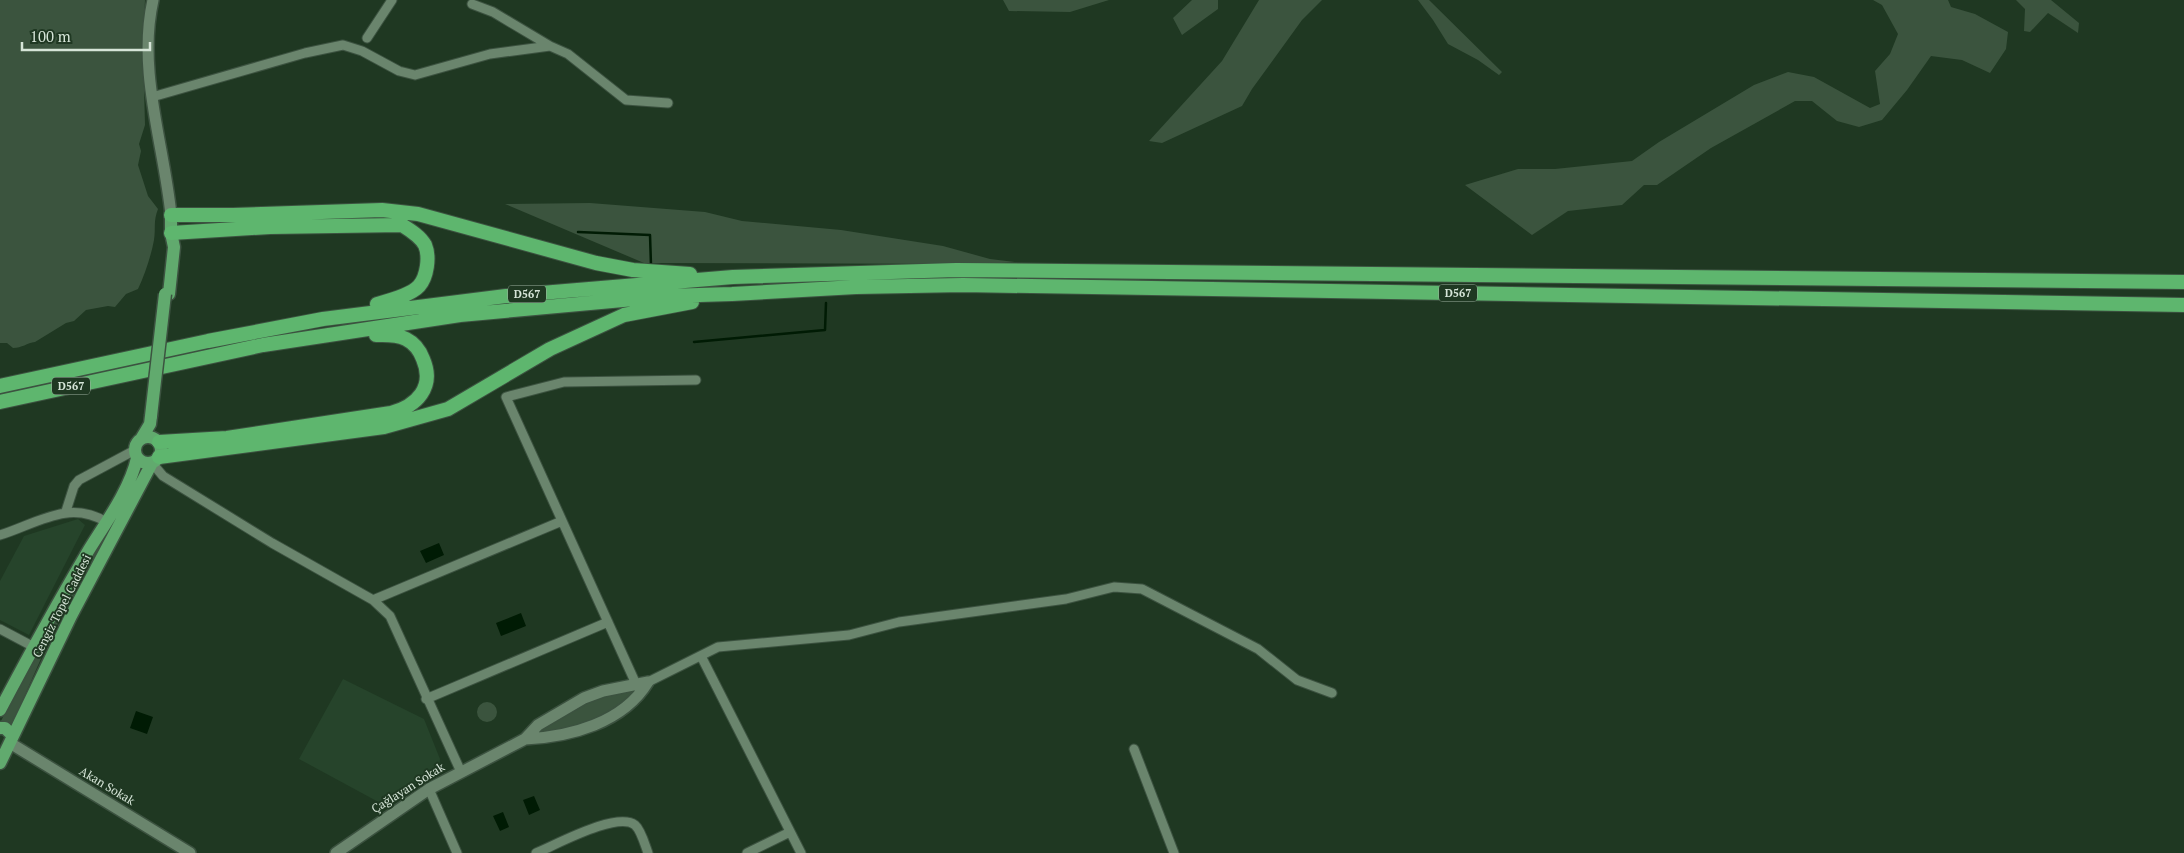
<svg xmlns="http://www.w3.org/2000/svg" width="2184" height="853" font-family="'PT Serif',serif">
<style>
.built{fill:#26442b}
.green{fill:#3b543e}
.water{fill:#001b04}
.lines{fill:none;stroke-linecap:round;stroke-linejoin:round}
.stream{stroke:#001b04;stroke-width:2.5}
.minor-casing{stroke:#3c5240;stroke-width:11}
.tertiary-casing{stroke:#3c5240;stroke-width:14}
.primary-casing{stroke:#3c5240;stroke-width:15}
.trunk-casing{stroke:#3c5240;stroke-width:16}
.minor{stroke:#6a856d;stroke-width:9}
.tertiary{stroke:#6a856d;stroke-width:11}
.primary{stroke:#61aa6e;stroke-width:12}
.trunk{stroke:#5eb66e;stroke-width:14}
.primary-bridge-casing{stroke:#3c5240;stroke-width:15;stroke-linecap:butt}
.primary-bridge{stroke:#61aa6e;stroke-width:12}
.labels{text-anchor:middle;stroke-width:4;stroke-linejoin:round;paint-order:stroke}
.shield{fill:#1f3822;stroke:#9fb1a1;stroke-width:1}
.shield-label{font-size:11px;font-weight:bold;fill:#d6e5d8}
.street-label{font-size:12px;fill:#d6e5d8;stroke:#1f3822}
</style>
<rect width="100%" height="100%" fill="#1f3822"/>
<path class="built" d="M78 519 85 525 29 635 0 620V581L24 536Z
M343 679 424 719 440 759 439 769 384 805 299 759Z"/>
<path class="green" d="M0 0H145L143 50 145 125 139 144 141 151 138 165 148 196 158 209C153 222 156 227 154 240 151 256 145 274 138 289L126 294 115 307 108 306 86 310 74 321 66 323 35 342C27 343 22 348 13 348L7 343H0Z
M1003 0H1109L1070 12 1009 11Z
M1192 0H1218V9L1182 35 1173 18Z
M1259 0H1322L1302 20 1252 89 1242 106 1162 143 1149 141 1222 61Z
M1418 0H1429L1502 72 1499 75 1478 60 1448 44 1433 20Z
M1873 0H1948L1951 7 1975 14 2008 32 2006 49 1990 73 1962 60 1931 56 1907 90 1882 120 1859 127 1837 121 1812 101H1795L1711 148 1657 185H1644L1622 205 1568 211 1532 235 1465 185 1518 169H1555L1632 161 1659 142 1754 85 1788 72 1814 77 1870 108 1880 104 1875 71 1890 54 1898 34 1882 5Z
M2016 0H2051L2079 23 2078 33 2048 13 2030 32 2024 31 2025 9Z
M590 203 705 212 742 221 841 230 943 246 990 259 1015 262 988 264 644 263 505 204Z
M122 507 50 638 11 727 1 721C38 648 79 577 122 507Z
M642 687 598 721 538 736 536 730 591 697Z
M477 712a10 10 0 1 1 20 0a10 10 0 1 1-20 0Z"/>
<path class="water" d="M439 543 444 555 426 563 420 551Z
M521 613 526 626 501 636 496 623Z
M136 711 153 717 147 734 130 728Z
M534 796 540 810 529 815 523 800Z
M503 812 509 827 500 831 493 816Z"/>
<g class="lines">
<path class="stream" d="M578 232 650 235 651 265
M694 342 825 330 826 303"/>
<defs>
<path id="minor" d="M472 4 493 12 550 46 568 54 626 100 668 103
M367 38 392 0
M152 97 305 53 343 45 362 51 399 71 415 75 490 54 550 46
M152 463 163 476 272 543 373 600 390 616 461 772
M66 511 74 486 79 480 135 450
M0 535C36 524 69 499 106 522
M373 600 562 521
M0 629 34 647
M701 656 801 853
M648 682 718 647 849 635 899 622 1066 599 1114 587 1142 589 1258 649 1297 680 1332 693
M636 684 506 397 564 382 696 380
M426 699 608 622
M1134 749 1174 853
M429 789 457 853
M536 853C556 845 617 811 635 825 641 830 645 845 648 853
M747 853 790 832"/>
<path id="tertiary" d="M153 0C137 71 164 144 171 215
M525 739C570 737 623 723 648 682
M10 743 190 853
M336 853 429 789 525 739 538 725 584 698 603 691 648 682"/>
<path id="primary" d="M169 294 174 247 171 233V215
M135 450a13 13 0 1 1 26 0a13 13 0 1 1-26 0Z
M141 439 150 424 151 416
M0 710C28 657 57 604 87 553 104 525 130 490 137 458
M0 728H5L13 736
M0 763 71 616 152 463"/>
<path id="trunk" d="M171 215H233L382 210 418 214 596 263 633 270 690 274
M171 233 270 227 402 225C410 230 420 236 425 245 430 257 427 277 419 286 411 295 388 301 377 304
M0 386 208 341 323 319 506 296 733 277 956 270 2184 282
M0 402 263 345 460 315 667 296 732 294 856 287 963 285 2184 305
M159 442 227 438 391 413C417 406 435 387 423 359 420 351 414 343 406 339 396 334 386 335 376 335
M159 457 384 427 448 409 550 349 624 315 692 302"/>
</defs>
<use href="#minor" class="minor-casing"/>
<use href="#tertiary" class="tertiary-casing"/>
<use href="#primary" class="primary-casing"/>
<use href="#trunk" class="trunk-casing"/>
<use href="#minor" class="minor"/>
<use href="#tertiary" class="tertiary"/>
<use href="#primary" class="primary"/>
<use href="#trunk" class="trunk"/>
<defs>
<path id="primary-bridge" d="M151 416 165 294"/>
</defs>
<use href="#primary-bridge" class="primary-bridge-casing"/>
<use href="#primary-bridge" class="primary-bridge"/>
</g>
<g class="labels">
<g class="shield">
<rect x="1439" y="284.5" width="38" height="17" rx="4"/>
<rect x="508" y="285.5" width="38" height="17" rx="4"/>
<rect x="52" y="377.5" width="38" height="17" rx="4"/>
</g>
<g class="shield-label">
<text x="1458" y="297">D567</text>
<text x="527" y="298">D567</text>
<text x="71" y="390">D567</text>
</g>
<g class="street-label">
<text transform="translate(62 606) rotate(-63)" y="4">Cengiz Topel Caddesi</text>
<text transform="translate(107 786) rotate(31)" y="4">Akan Sokak</text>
<text transform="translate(408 788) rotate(-32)" y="4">Çağlayan Sokak</text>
</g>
</g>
<path d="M22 42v8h128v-8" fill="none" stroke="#d6e5d8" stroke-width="2.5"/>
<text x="30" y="42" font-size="15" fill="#d6e5d8" stroke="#1f3822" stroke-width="4" paint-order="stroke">100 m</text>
</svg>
